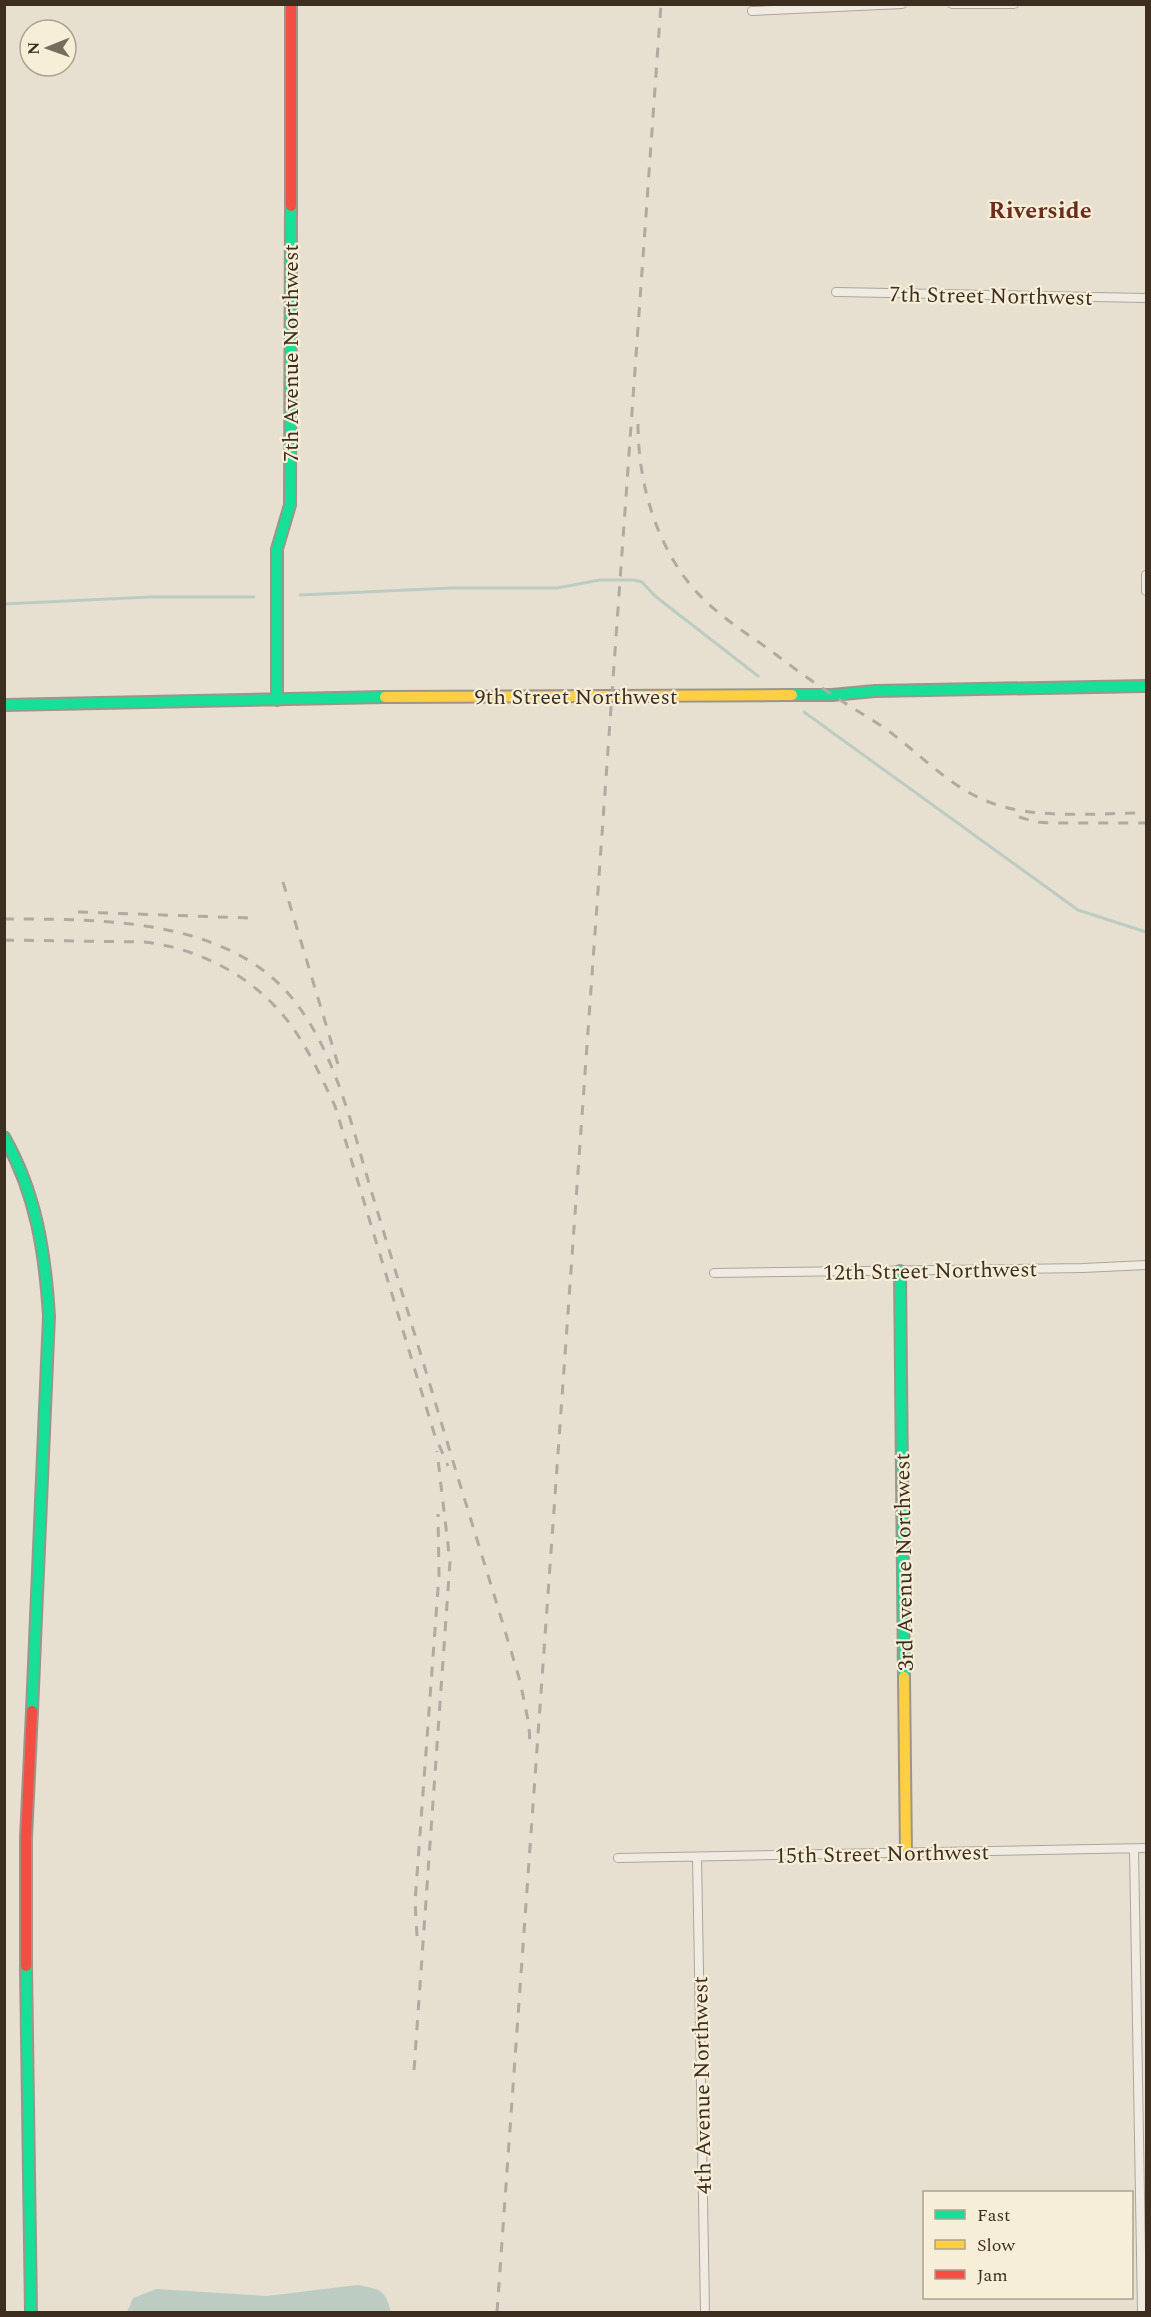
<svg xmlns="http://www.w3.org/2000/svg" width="1151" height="2317" font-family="Spectral,serif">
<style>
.water{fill:#bcccc2}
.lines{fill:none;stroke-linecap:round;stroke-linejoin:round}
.stream{stroke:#bcccc2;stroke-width:3}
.street-casing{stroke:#ada599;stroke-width:10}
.fast-casing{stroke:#9c958a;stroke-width:14}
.slow-casing{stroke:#9c958a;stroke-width:14}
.jam-casing{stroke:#9c958a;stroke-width:14}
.street{stroke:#efebe3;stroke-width:8}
.fast{stroke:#16e098;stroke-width:10}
.slow{stroke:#ffcf43;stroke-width:10}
.jam{stroke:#f24e42;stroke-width:10}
.rail{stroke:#afaaa2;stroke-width:3;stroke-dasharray:10 10;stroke-linecap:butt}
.labels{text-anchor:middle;stroke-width:4.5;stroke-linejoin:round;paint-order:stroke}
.street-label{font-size:22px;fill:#3d2e20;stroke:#f7eed8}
.neighbourhood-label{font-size:24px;font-weight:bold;fill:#6b2e1e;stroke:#f7eed8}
</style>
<rect width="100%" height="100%" fill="#e7e0d1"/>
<path class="water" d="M357 2285C380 2289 385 2289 391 2312H127L133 2298 156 2289 267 2296Z"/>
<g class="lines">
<path class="stream" d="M300 595 451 588H557L600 580H634L642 582 655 596 758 676
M4 604 149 597H254
M804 712 1078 910 1146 932"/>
<defs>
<path id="street" d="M952 4H1014
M752 11 902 4
M836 292 1146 298
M1146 575V591
M714 1273 1083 1268 1146 1265
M1134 1849 1142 2312
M697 1857 705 2312
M618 1858 1146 1848"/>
<path id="fast" d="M792 695H832L875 691 1146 686
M277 700V549L290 505 291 206
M4 705 385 697
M4 1137C36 1193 45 1252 49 1316L32 1711
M900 1271 904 1677
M26 1966 31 2312"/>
<path id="slow" d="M385 697 792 695
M904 1677 906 1853"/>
<path id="jam" d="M291 206V4
M26 1966V1838L32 1711"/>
</defs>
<use href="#street" class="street-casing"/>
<use href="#fast" class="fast-casing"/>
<use href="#slow" class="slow-casing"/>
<use href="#jam" class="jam-casing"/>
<use href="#street" class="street"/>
<use href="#fast" class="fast"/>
<use href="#slow" class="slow"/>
<use href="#jam" class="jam"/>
<path class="rail" d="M638 424C638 481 655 543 693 588 713 611 738 628 763 645 786 662 809 680 833 695 849 706 866 716 883 727 919 752 947 786 989 802 1034 820 1099 813 1146 813
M1019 817 1036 822 1051 823H1146
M283 882 340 1071
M78 912 249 918
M4 919C90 919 198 918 268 974 332 1026 351 1126 374 1200 394 1266 414 1332 434 1398 462 1493 492 1586 520 1681L529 1725 530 1744
M4 940 144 942C206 949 265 983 299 1037 313 1059 324 1083 335 1106L434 1433 448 1466
M417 1936 415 1902 439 1575 438 1514
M414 2070 450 1562 437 1451
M497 2312 661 4"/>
</g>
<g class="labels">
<g class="street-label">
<text transform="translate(991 295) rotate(1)" y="8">7th Street Northwest</text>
<text transform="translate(290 353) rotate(-90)" y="8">7th Avenue Northwest</text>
<text x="576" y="704">9th Street Northwest</text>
<text transform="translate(930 1270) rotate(-1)" y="8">12th Street Northwest</text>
<text transform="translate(903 1562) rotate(-91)" y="8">3rd Avenue Northwest</text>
<text transform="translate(882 1853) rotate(-1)" y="8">15th Street Northwest</text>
<text transform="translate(701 2085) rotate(-91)" y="8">4th Avenue Northwest</text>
</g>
<g class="neighbourhood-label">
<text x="1040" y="218">Riverside</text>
</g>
</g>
<rect width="1151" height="2317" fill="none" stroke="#3d2e20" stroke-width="12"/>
<rect x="923" y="2191" width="210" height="108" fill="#f7eed8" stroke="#ada18e" stroke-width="1.5"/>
<rect x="935" y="2210" width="30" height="9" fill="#16e098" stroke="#ada18e" stroke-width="1.5"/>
<text x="977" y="2221" font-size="18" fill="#3d2e20">Fast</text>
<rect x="935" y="2240" width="30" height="9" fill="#ffcf43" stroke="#ada18e" stroke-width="1.5"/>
<text x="977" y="2251" font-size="18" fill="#3d2e20">Slow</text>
<rect x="935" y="2270" width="30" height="9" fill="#f24e42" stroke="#ada18e" stroke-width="1.5"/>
<text x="977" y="2281" font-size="18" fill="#3d2e20">Jam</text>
<g transform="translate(48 48) rotate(269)"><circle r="28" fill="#f7eed8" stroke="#ada18e" stroke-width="1.5"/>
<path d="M0-4.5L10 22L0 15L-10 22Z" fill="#786c5e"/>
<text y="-9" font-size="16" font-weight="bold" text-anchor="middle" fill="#3d2e20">N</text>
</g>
</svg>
